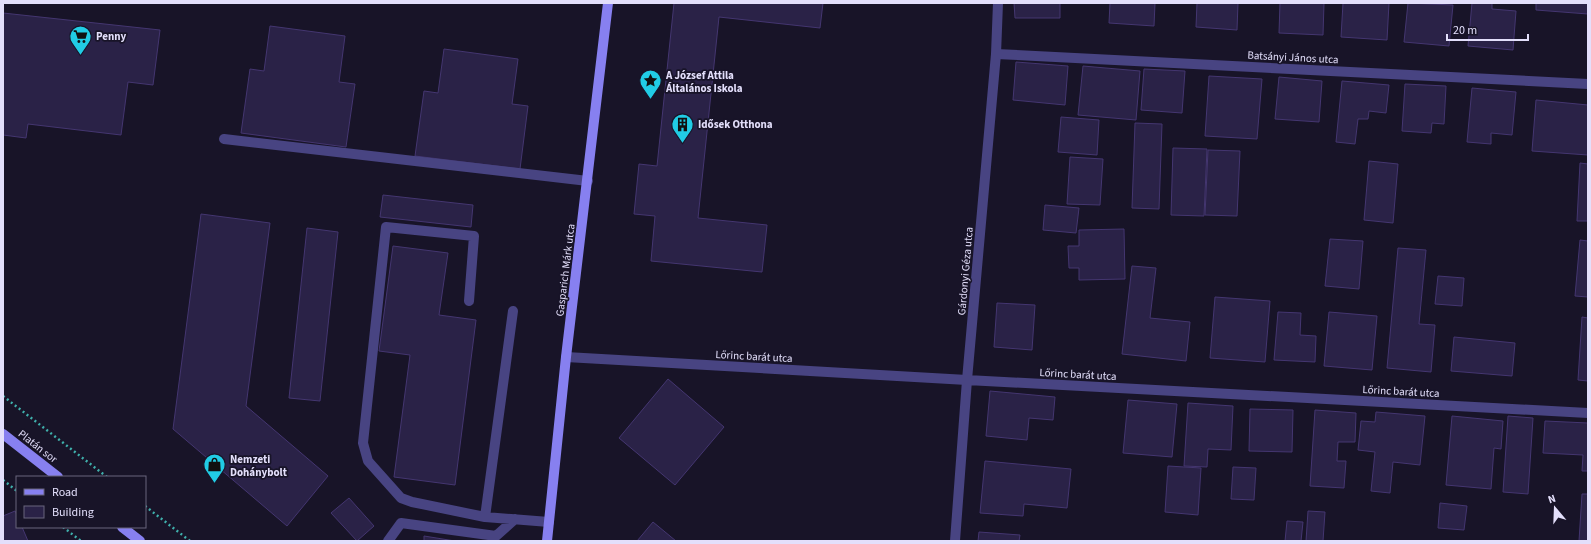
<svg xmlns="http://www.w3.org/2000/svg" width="1591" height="544" font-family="'Source Sans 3',sans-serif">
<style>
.building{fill:#2a2247;stroke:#443670}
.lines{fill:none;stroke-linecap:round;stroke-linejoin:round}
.path{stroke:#3fafab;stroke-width:2.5;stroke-dasharray:2 3;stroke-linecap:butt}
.lane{stroke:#484482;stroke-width:10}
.street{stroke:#484482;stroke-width:10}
.secondary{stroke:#8780f0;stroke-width:10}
.labels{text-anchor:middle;stroke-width:3.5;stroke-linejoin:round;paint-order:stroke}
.poi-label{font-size:11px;font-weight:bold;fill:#e3dffb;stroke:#181428;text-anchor:start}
.street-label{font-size:11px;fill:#e3dffb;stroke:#181428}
</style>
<rect width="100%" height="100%" fill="#181428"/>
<path class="building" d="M674 3H823L820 28 719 17 698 218 767 225 762 272 651 261 655 216 634 214 639 164 657 166Z
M1014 3H1060V18H1015Z
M1110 3H1155L1154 26 1109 23Z
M1197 3H1238L1237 30 1196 27Z
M1280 3H1324L1323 35 1279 33Z
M1343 3H1389L1387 40 1341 37Z
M1408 3 1453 5 1449 46 1404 42Z
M1472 3H1492V9L1516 11 1513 50 1468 46Z
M1536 3H1588V14L1536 10Z
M3 13 160 30 153 85 128 82 121 135 28 124 26 138 3 135Z
M270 26 345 36 339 82 355 84 346 147 241 133 250 69 264 71Z
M444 49 518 59 512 104 528 106 520 169 415 156 424 91 438 93Z
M1016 62 1068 66 1065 105 1013 100Z
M1083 66 1140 71 1136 120 1078 115Z
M1144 69 1185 71 1182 113 1141 110Z
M1209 76 1262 79 1257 139 1205 136Z
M1279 77 1322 81 1319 122 1275 119Z
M1342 81 1389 85 1386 113 1369 111 1368 119H1358L1355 144 1336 142Z
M1405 84 1446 86 1444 124 1432 123 1431 133 1402 131Z
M1472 88 1516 92 1512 135 1491 133V144L1467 142Z
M1536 100 1588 105V155L1532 151Z
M1061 117 1099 120 1097 155 1058 152Z
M1135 123 1162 124 1159 209 1132 208Z
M1173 148 1207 149 1204 216 1171 215Z
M1208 150 1240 151 1237 216 1205 215Z
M1070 157 1103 159 1100 205 1067 204Z
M1369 161 1398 164 1393 223 1364 220Z
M1580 163 1588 164V221H1577Z
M383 195 473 205 471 227 380 217Z
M1045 205 1079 208 1076 233 1043 230Z
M201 214 270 223 246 406 328 476 287 526 173 429Z
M307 228 338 232 320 401 289 398Z
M1124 229 1125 279 1079 280V268H1069L1068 246H1079V230Z
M1330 239 1363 241 1359 289 1325 286Z
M1580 240 1588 241V297L1575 296Z
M393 246 448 253 439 315 476 320 455 485 394 477 410 355 379 351Z
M1398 248 1426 250 1419 324 1435 325 1431 372 1387 368Z
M1132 266 1156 268 1150 318 1190 322 1186 361 1122 354Z
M1438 276 1464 278 1462 306 1435 304Z
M1215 297 1270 301 1265 362 1210 358Z
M997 303 1035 305 1032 350 994 347Z
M1278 312 1301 313 1300 335 1316 336 1315 362 1274 360Z
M1329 312 1377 316 1372 370 1324 366Z
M1582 317 1588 318V381L1578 380Z
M1454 337 1515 343 1512 376 1451 371Z
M668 379 724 427 675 485 619 438Z
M990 391 1055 397 1053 420 1029 418 1027 440 986 436Z
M1128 400 1177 404 1172 457 1123 453Z
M1188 403 1233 406 1231 450 1208 449 1207 467 1184 466Z
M1250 409 1293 410 1292 452 1249 451Z
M1315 410 1356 413 1355 442H1338L1337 461H1346L1344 488 1310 486Z
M1376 412 1425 416 1420 465 1393 462 1390 493 1371 491 1375 452 1358 450 1361 421 1375 422Z
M1452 416 1503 421 1501 449 1494 448 1491 489 1446 485Z
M1508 416 1533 418 1528 494 1503 492Z
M1545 421 1588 423V471H1582L1583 455 1543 453Z
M985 461 1071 469 1067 508 1024 504 1023 516 980 513Z
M1168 466 1201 468 1198 515 1165 512Z
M1233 467 1256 468 1254 500 1231 499Z
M1582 494H1588V541H1579Z
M349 498 374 526 357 541 331 513Z
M1440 503 1467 506 1464 530 1438 528Z
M15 511 17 515V527H22L28 541H3V516Z
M1308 511 1325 512 1323 541H1306Z
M1287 521 1303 522 1301 541H1285Z
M653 522 676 541H637Z
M979 532 1020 535 1019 541H978Z
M424 536 455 541H424Z"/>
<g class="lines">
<path class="path" d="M3 396 107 477
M3 480 17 491
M145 506 190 541
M63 527 81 541"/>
<path class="lane" d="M224 139 588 181
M469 301 474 236 386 227 363 443 368 461 401 498 412 502 485 517
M513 311 485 517 549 522
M388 541 401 523 496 536 515 519"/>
<path class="street" d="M996 54 1588 84
M566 357 967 380 1588 413
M955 541 967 380 996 54 998 3"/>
<path class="secondary" d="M3 434 58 477
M122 527 140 541
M547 541 566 357 608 3"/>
</g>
<defs>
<symbol id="supermarket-pin" viewBox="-11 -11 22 30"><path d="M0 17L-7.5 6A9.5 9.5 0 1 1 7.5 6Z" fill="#21cce5" stroke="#181428"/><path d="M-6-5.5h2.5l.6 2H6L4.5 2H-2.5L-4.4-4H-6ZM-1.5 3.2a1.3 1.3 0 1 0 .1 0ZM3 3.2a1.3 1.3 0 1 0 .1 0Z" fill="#111"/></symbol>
<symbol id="sight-pin" viewBox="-11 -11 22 30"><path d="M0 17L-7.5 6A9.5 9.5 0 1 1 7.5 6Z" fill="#21cce5" stroke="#181428"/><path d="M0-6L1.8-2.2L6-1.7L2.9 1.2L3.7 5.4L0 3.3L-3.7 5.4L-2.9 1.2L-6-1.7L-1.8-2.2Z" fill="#111"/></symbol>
<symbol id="building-pin" viewBox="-11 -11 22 30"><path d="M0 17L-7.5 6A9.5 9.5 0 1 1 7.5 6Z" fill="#21cce5" stroke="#181428"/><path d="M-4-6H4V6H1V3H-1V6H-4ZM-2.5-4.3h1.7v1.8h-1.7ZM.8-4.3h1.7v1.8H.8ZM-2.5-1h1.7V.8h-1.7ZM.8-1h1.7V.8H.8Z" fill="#111"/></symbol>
<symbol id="shop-pin" viewBox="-11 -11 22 30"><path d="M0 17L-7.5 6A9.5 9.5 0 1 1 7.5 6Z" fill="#21cce5" stroke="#181428"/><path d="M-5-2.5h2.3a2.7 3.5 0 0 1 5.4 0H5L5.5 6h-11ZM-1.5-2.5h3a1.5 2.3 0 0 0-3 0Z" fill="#111"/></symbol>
</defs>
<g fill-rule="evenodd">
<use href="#supermarket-pin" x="68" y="24" width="25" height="34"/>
<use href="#sight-pin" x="638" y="68" width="25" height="34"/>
<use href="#building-pin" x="670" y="112" width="25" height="34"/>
<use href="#shop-pin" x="202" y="452" width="25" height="34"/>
</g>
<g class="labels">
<g class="poi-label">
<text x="96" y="40">Penny</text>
<text x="666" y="79">A József Attila<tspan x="666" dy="13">Általános Iskola</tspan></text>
<text x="698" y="128">Idősek Otthona</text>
<text x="230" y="463">Nemzeti<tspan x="230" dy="13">Dohánybolt</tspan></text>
</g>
<g class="street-label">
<text transform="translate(1293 57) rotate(3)" y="4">Batsányi János utca</text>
<text transform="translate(565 270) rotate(-83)" y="4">Gasparich Márk utca</text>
<text transform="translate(965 271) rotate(-85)" y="4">Gárdonyi Géza utca</text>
<text transform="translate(754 356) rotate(3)" y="4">Lőrinc barát utca</text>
<text transform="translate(1078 374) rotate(3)" y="4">Lőrinc barát utca</text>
<text transform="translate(1401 391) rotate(3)" y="4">Lőrinc barát utca</text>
<text transform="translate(38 446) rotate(38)" y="4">Platán sor</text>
</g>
</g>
<rect width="1591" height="544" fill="none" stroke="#e3dffb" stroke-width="8"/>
<rect x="16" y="476" width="130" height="52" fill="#181428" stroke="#69657c"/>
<rect x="24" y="489" width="20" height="6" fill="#8780f0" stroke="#69657c"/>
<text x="52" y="496" font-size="12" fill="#e3dffb">Road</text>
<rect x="24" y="506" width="20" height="12" fill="#2a2247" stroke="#69657c"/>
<text x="52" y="516" font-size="12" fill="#e3dffb">Building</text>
<g transform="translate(1555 508) rotate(341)" stroke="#181428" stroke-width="3" paint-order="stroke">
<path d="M0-3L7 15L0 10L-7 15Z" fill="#e3dffb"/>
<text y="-6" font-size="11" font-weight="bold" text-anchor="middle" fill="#e3dffb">N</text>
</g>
<path d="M1447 34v6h81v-6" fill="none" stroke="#e3dffb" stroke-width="2"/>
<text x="1453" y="34" font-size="12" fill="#e3dffb" stroke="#181428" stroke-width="3" paint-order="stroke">20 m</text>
</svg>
